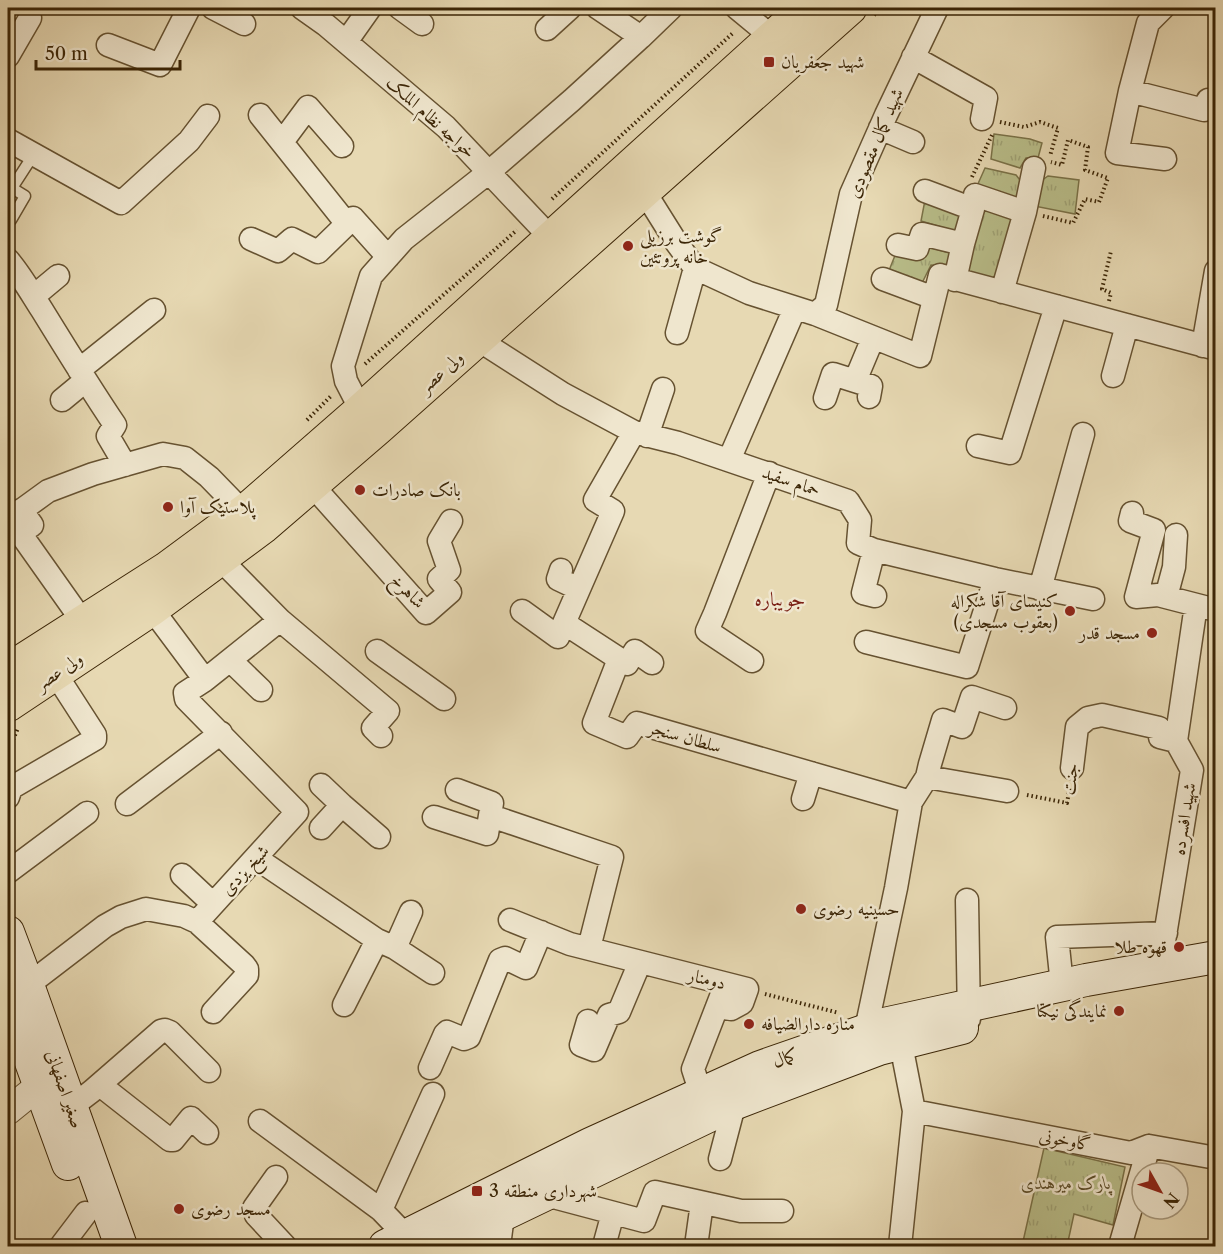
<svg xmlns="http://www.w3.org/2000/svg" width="1223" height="1254" font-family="'Libre Caslon Text',Amiri,serif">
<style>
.park{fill:url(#park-tufts);stroke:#7a7248;stroke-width:1.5}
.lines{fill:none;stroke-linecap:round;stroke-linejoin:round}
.service-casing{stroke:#665231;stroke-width:13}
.minor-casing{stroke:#665231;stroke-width:25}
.tertiary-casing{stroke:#665231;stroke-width:29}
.secondary-casing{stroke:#3b2506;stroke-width:34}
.primary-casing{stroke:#3b2506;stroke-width:35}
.path{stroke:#3b2506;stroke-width:4;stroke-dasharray:1.5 3;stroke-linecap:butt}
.service{stroke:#efe6ce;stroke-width:10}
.minor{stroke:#efe6ce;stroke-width:22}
.tertiary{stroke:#efe6ce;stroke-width:27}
.secondary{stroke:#efe6ce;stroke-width:32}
.primary{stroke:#e7d9b3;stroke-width:33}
.poi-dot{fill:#8f2418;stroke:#efe6ce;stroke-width:2}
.labels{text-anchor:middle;stroke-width:5;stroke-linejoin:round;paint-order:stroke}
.poi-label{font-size:18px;fill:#3b2506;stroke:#efe6ce;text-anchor:start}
.street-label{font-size:18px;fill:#3b2506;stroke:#efe6ce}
.park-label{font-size:18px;font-style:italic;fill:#5a4b27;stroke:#efe6ce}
.neighbourhood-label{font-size:20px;fill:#7a1f14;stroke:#efe6ce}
</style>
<defs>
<pattern id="park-tufts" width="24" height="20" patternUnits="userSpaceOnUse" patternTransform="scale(1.5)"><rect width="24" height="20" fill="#b9be8a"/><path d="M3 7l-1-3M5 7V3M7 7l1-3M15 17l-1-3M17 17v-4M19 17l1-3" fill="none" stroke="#a0a376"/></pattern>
</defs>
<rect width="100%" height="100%" fill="#e7d9b3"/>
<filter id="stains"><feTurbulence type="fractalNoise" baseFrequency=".00333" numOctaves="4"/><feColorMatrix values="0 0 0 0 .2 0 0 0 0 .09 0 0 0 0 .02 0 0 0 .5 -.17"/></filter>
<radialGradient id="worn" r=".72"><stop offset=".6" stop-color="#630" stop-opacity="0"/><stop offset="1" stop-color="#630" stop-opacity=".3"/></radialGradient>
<path class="park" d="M994 134 1030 139 1042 143 1038 158H1026L1020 168 991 159Z
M985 168 1016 175 1023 184 1018 202 977 186Z
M1048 176 1079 180 1075 214 1029 205 1031 188Z
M925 200 964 215 958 232 921 221Z
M983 208 1012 217 996 282 966 273Z
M925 246 953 254 950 266 931 265 921 285 888 273 896 253Z
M1044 1148 1125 1167 1113 1225 1074 1214 1067 1246H1069H1022Z"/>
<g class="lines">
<defs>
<path id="service" d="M11 220 25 196 12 188 34 154"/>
<path id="minor" d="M213 8 244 24
M302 8 326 25 446 127 551 238
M400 8 422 24
M598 8 641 37
M737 8 772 37
M1163 8 1148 23 1130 91 1117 153 1165 159
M547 29 570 8
M346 42 370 8
M108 45 160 65 189 8
M8 56 30 18
M913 57 986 98 982 119
M1130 91 1204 110 1208 100
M260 115 347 224
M880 128 913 142
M8 140 121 203 189 141 208 116
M282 142 308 107 342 146
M644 191 676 242 695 268 749 293 815 314 920 356 940 275 1216 349
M925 191 973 209 963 244
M973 209 975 195 1025 212 1002 292
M1025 212 1034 168
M251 239 278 251 292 239 318 252 353 218 388 257
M898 245 917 249 922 234 963 244 955 280
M8 260C21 275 31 293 42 310 66 349 90 388 115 425L108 436 125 465
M883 279 934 298
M34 296 58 276
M815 314 826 305 851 194 886 115 937 8
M677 333 695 268
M477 339 563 394 634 432 678 443 848 501 860 520 858 543 874 550 995 579 1093 599
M1203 346 1216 271
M79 370 154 310
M1113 376 1127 325
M869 397 871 386 855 381 873 338
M825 398 833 374 855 381
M62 400 85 381
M361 410 346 381 343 366 371 276 404 239 489 172 572 100 641 37 671 8
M647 436 663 389
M978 446 1010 453 1056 306
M729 460 795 308
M312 485 426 613 450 592 439 579 449 570 439 541 451 521
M21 510 32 525 20 533 83 622
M1132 513 1130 521 1154 530 1136 597 1158 595 1216 610
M8 520 48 491 93 474 163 454 185 458 209 477 243 512
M874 550 863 593 875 596
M220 559 280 620 388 711 373 728 381 736
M561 570 558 579 579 589
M1040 589 1083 434
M1166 597 1174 567 1176 535
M152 609 205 680
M522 611 558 637 613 511 595 500 634 432
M564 623 627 664 635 651 652 663
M866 642 967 667 995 579
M377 651 444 699
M619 659 594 723 627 737 637 723 911 802
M230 660 261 690
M752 661 707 631 715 613 769 473
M1072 768 1077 727 1088 718 1102 715 1159 728 1160 737 1176 741
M927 777 1007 791
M321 785 342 805 379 837
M8 797 11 788 95 739V735L55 673
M803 799 811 773
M127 804 221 733
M491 816 612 857 589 948
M434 817 487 834 492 803 457 790
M321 828 342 805
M256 858 377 940 395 948 433 973
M8 872 87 813
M182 875 213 904
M967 900 969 1019
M510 920 570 944 747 989 742 1003 731 1009 717 1007
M197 922 244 965 247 969V975L213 1012
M395 948 411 912
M1160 966 1192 770 1176 741 1196 605
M28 985 105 926 121 917 146 909 184 916 197 922 297 812 186 699 185 693 205 680 280 620
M1062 985 1057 937 1166 933
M344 1005 377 940
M868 1020 896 888 911 802 927 777 930 764 943 720 962 727 972 697 1005 708
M588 1021 581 1045 594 1050 609 1015 619 1012 640 962
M898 1029 914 1111 900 1246
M430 1068 445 1034 447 1032 464 1039 469 1037 500 960 505 958 526 968 541 932
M100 1085 170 1140H173L191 1118 207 1133
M707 1106 701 1094 693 1069 722 994
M71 1107 92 1091 161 1031 165 1030 170 1032 209 1071
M914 1111 1131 1153 1149 1146 1216 1158
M260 1121 381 1210 406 1236
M720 1159 737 1094
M276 1177 254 1208 256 1215 285 1246
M546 1195 644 1221 655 1192 741 1211H782
M381 1210 433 1094
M61 1246 86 1213
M499 1246 503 1215
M604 1246 613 1213
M696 1246 702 1203
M1120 1246 1149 1146"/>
<path id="tertiary" d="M8 1111 40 1085"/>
<path id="secondary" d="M8 932 28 985 121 1246
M8 999 68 1164
M385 1246 590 1144 760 1067 884 1024 1086 980 1216 957
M438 1246 736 1103 879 1049 962 1028"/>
<path id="primary" d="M8 670 166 569 250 507 361 410 805 8
M8 705 152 609 263 527 378 428 850 8"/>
</defs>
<use href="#service" class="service-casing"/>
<use href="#minor" class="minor-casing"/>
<use href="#tertiary" class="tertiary-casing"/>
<use href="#secondary" class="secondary-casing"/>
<use href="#primary" class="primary-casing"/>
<path class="path" d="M874 15 883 8
M1000 122 1024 127 1040 122 1058 128 1050 156
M972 177 992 135
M552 199 734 32
M1043 216 1073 223 1085 199 1099 202 1108 178 1085 170 1088 147 1068 140 1062 165 1051 162
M1109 301 1111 293 1102 289 1111 251
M365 364 517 230
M307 420 331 396
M8 752 18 728
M1027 795 1067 803 1070 786
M8 897 12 908
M765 994 839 1013"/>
<use href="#service" class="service"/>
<use href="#minor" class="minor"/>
<use href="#tertiary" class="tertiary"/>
<use href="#secondary" class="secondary"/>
<use href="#primary" class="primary"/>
</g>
<g class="poi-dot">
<rect x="763" y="56" width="12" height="12" rx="3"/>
<circle cx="628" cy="246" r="6"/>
<circle cx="360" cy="490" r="6"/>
<circle cx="168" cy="507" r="6"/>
<circle cx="1070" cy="611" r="6"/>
<circle cx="1152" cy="633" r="6"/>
<circle cx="801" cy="909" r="6"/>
<circle cx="1179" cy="947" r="6"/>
<circle cx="1119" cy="1011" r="6"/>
<circle cx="749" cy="1024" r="6"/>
<rect x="471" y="1185" width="12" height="12" rx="3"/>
<circle cx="179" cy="1209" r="6"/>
</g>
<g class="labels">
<g class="poi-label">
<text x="781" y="68">شهید جعفریان</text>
<text x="640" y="242">گوشت برزیلی<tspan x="640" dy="21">خانه پروتئین</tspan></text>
<text x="372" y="496">بانک صادرات</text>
<text x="180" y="513">پلاستیک آوا</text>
<text x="1058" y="607" text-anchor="end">کنیسای آقا شکراله<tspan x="1058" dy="21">(یعقوب مسجدی)</tspan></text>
<text x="1140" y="639" text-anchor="end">مسجد قدر</text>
<text x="813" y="915">حسینیه رضوی</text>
<text x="1167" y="953" text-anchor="end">قهوه طلا</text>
<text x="1107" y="1017" text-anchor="end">نمایندگی نیکتا</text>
<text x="761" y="1030">مناره دارالضیافه</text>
<text x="489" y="1197">شهرداری منطقه 3</text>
<text x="191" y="1215">مسجد رضوی</text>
</g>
<g class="street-label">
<text transform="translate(431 117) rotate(42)" y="6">خواجه نظام الملک</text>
<text transform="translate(875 143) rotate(-67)" y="6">شهید کمال مقصودی</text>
<text transform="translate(441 372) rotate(-42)" y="6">ولی عصر</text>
<text transform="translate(791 481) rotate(19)" y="6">حمام سفید</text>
<text transform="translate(408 591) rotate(45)" y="6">شاهرخ</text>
<text transform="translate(59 671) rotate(-34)" y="6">ولی عصر</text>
<text transform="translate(685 737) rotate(16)" y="6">سلطان سنجر</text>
<text transform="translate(1070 779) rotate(-81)" y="6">جنت</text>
<text transform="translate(1184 819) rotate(-81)" y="6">شهید افسرده</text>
<text transform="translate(245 870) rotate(-47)" y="6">شیخ یزدی</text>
<text transform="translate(707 979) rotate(14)" y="6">دومنار</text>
<text transform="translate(785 1058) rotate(-19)" y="6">کمال</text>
<text transform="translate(65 1089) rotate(71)" y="6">صغیر اصفهانی</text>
<text transform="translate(1065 1140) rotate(11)" y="6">گاوخونی</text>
</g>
<g class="park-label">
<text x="1066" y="1189">پارک میرهندی</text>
</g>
<g class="neighbourhood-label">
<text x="780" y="606">جویباره</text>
</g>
</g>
<rect width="1223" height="1254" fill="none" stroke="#e7d9b3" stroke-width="30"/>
<rect x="9" y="9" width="1205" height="1236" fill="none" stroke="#3b2506" stroke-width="3"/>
<rect x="15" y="15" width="1193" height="1224" fill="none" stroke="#3b2506" stroke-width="1.5"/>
<g transform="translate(1160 1191) rotate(130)"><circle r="28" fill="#efe6ce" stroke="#a7997e" stroke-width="1.5"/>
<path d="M0-4.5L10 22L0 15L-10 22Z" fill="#8f2418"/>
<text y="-9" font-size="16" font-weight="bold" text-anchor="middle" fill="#3b2506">N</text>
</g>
<path d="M36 60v9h144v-9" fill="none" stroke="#3b2506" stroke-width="3"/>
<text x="45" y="60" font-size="18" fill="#3b2506" stroke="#efe6ce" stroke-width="4.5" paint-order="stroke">50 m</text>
<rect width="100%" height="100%" filter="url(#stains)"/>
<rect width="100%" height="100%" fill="url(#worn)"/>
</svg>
